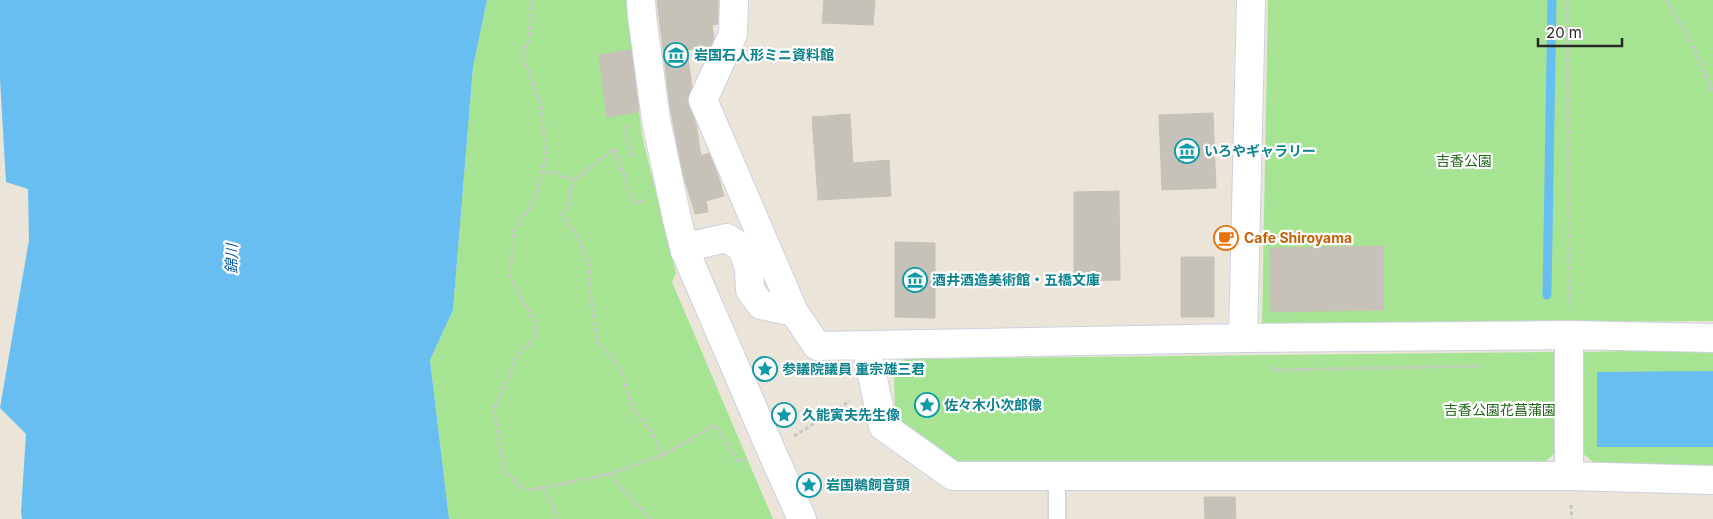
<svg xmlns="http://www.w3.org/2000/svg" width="1713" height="519" font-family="Inter,'Noto Sans JP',sans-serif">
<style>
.green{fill:#a6e493}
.water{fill:#68bef1}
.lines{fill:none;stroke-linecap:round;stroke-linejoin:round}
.stream{stroke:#68bef1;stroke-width:9}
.building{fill:#c6c2b9;stroke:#c6c2b3}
.service-casing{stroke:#ced0e2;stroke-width:19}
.minor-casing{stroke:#ced0e2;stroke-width:30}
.tertiary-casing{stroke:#ced0e2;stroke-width:30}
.path{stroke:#c7c7c7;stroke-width:3;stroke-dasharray:4 2.5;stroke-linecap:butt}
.service{stroke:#fff;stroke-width:16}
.minor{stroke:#fff;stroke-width:28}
.tertiary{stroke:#fff;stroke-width:28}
.labels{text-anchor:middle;stroke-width:4.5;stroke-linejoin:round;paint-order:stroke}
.culture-label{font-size:14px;font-weight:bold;fill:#0d838f;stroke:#fff;text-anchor:start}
.park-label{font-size:14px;fill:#1f6617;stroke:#fff}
.food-label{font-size:14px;font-weight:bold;fill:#c56008;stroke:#fff;text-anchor:start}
.water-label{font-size:15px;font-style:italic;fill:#09599b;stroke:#fff}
</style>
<rect width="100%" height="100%" fill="#ebe5d9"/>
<path class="green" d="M487 0H626L642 136 676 273 672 282 773 519H449L430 360 453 310 473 67Z
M1268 0H1713V321L1262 324Z
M1713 349V466L1599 467 1581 452 1584 352Z
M1557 352 1558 450 1541 466 950 463 895 423 894 369 905 359Z"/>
<path class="water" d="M0 0H487L473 67 453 310 430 360 449 519H22L21 512 26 434 0 408 29 240 28 189 6 182 0 79Z
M1713 371V447H1597V372Z"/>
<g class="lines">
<path class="stream" d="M1547 295 1552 0"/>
</g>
<path class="building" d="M657 0H718V24L712 25 714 38 710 47 687 50 692 87 687 100 696 124 701 156 709 153 718 175 724 196 706 201 708 212 695 214 683 174 670 107Z
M824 0H875L873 25 822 23Z
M631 50 639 112 607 117 599 55Z
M1213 113 1216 188 1162 190 1159 115Z
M850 114 853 163 889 160 891 196 818 200 812 117Z
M1119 191 1120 280 1074 281V192Z
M895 242 935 243V318L895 317Z
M1383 246V310L1271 312 1270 248Z
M1181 257H1214V317H1181Z
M1204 497H1235L1236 519H1205Z"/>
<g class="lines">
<defs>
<path id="service" d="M1057 519V476"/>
<path id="minor" d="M641 0 642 16 656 120 677 219 685 251 700 244 727 238 742 248 749 268 750 290 761 305 794 312
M734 0 733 34 703 100 794 312 817 346 1243 338 1569 335 1713 338
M1243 338 1251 0
M866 346 883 426 953 476H1569L1713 480
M1569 476V335"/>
<path id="tertiary" d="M685 251 771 450 802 519"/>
</defs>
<use href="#service" class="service-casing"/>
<use href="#minor" class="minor-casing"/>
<use href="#tertiary" class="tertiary-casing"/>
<path class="path" d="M532 0 529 38 523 56 541 105 546 157 538 188 529 208 514 229 510 276 522 300 536 323 535 338 519 353 494 410 505 471 520 487 531 490 609 474 663 455 715 425 739 462 746 459
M1567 0 1569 307
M1666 0 1692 44 1713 93
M630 126 624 128 633 159
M542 173 556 172 563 177 576 179
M644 200 634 204 615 149 576 179 569 191 571 201 562 215 580 241 589 265 591 301 598 342 617 364 624 377 627 392 634 410 651 431 663 455
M1273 366V370L1482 366
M794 436 850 401
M609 474 650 519
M543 488 554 508 557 519
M1571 505 1572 519"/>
<use href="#service" class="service"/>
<use href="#minor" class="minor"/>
<use href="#tertiary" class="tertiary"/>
</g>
<defs>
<symbol id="museum-ring" viewBox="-11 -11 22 22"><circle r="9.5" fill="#fff" stroke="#0f9aa8" stroke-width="1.5"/><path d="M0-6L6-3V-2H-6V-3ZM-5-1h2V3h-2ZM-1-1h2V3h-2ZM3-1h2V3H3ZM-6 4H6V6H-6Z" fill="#0f9aa8"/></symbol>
<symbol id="cafe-ring" viewBox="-11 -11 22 22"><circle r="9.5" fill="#fff" stroke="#e8710a" stroke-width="1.5"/><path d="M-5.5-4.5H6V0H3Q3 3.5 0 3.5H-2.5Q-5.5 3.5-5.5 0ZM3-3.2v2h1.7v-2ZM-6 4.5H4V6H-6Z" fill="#e8710a"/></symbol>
<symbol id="sight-ring" viewBox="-11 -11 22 22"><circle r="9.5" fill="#fff" stroke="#0f9aa8" stroke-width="1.5"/><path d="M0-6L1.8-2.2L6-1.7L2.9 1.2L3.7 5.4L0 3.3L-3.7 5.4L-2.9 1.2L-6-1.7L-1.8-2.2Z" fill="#0f9aa8"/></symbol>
</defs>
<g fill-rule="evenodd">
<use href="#museum-ring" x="662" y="41" width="28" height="28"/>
<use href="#museum-ring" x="1173" y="137" width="28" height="28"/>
<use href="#cafe-ring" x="1212" y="224" width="28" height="28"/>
<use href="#museum-ring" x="901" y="266" width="28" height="28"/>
<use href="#sight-ring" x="751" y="355" width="28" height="28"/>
<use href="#sight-ring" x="913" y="391" width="28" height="28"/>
<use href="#sight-ring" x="770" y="401" width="28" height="28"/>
<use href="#sight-ring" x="795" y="471" width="28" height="28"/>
</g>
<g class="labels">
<g class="culture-label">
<text x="694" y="60">岩国石人形ミニ資料館</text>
<text x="1204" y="156">いろやギャラリー</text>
<text x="932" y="285">酒井酒造美術館・五橋文庫</text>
<text x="782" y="374">参議院議員 重宗雄三君</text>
<text x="944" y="410">佐々木小次郎像</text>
<text x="802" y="420">久能寅夫先生像</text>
<text x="826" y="490">岩国鵜飼音頭</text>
</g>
<g class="park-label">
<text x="1464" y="166">吉香公園</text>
<text x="1500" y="415">吉香公園花菖蒲園</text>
</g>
<g class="food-label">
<text x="1244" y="243">Cafe Shiroyama</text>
</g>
<g class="water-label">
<text transform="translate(232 259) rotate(-89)" y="5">錦川</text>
</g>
</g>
<path d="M1538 38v8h84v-8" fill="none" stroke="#282828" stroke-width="2.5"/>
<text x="1546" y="38" font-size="15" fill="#282828" stroke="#ffffff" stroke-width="4" paint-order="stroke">20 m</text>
</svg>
